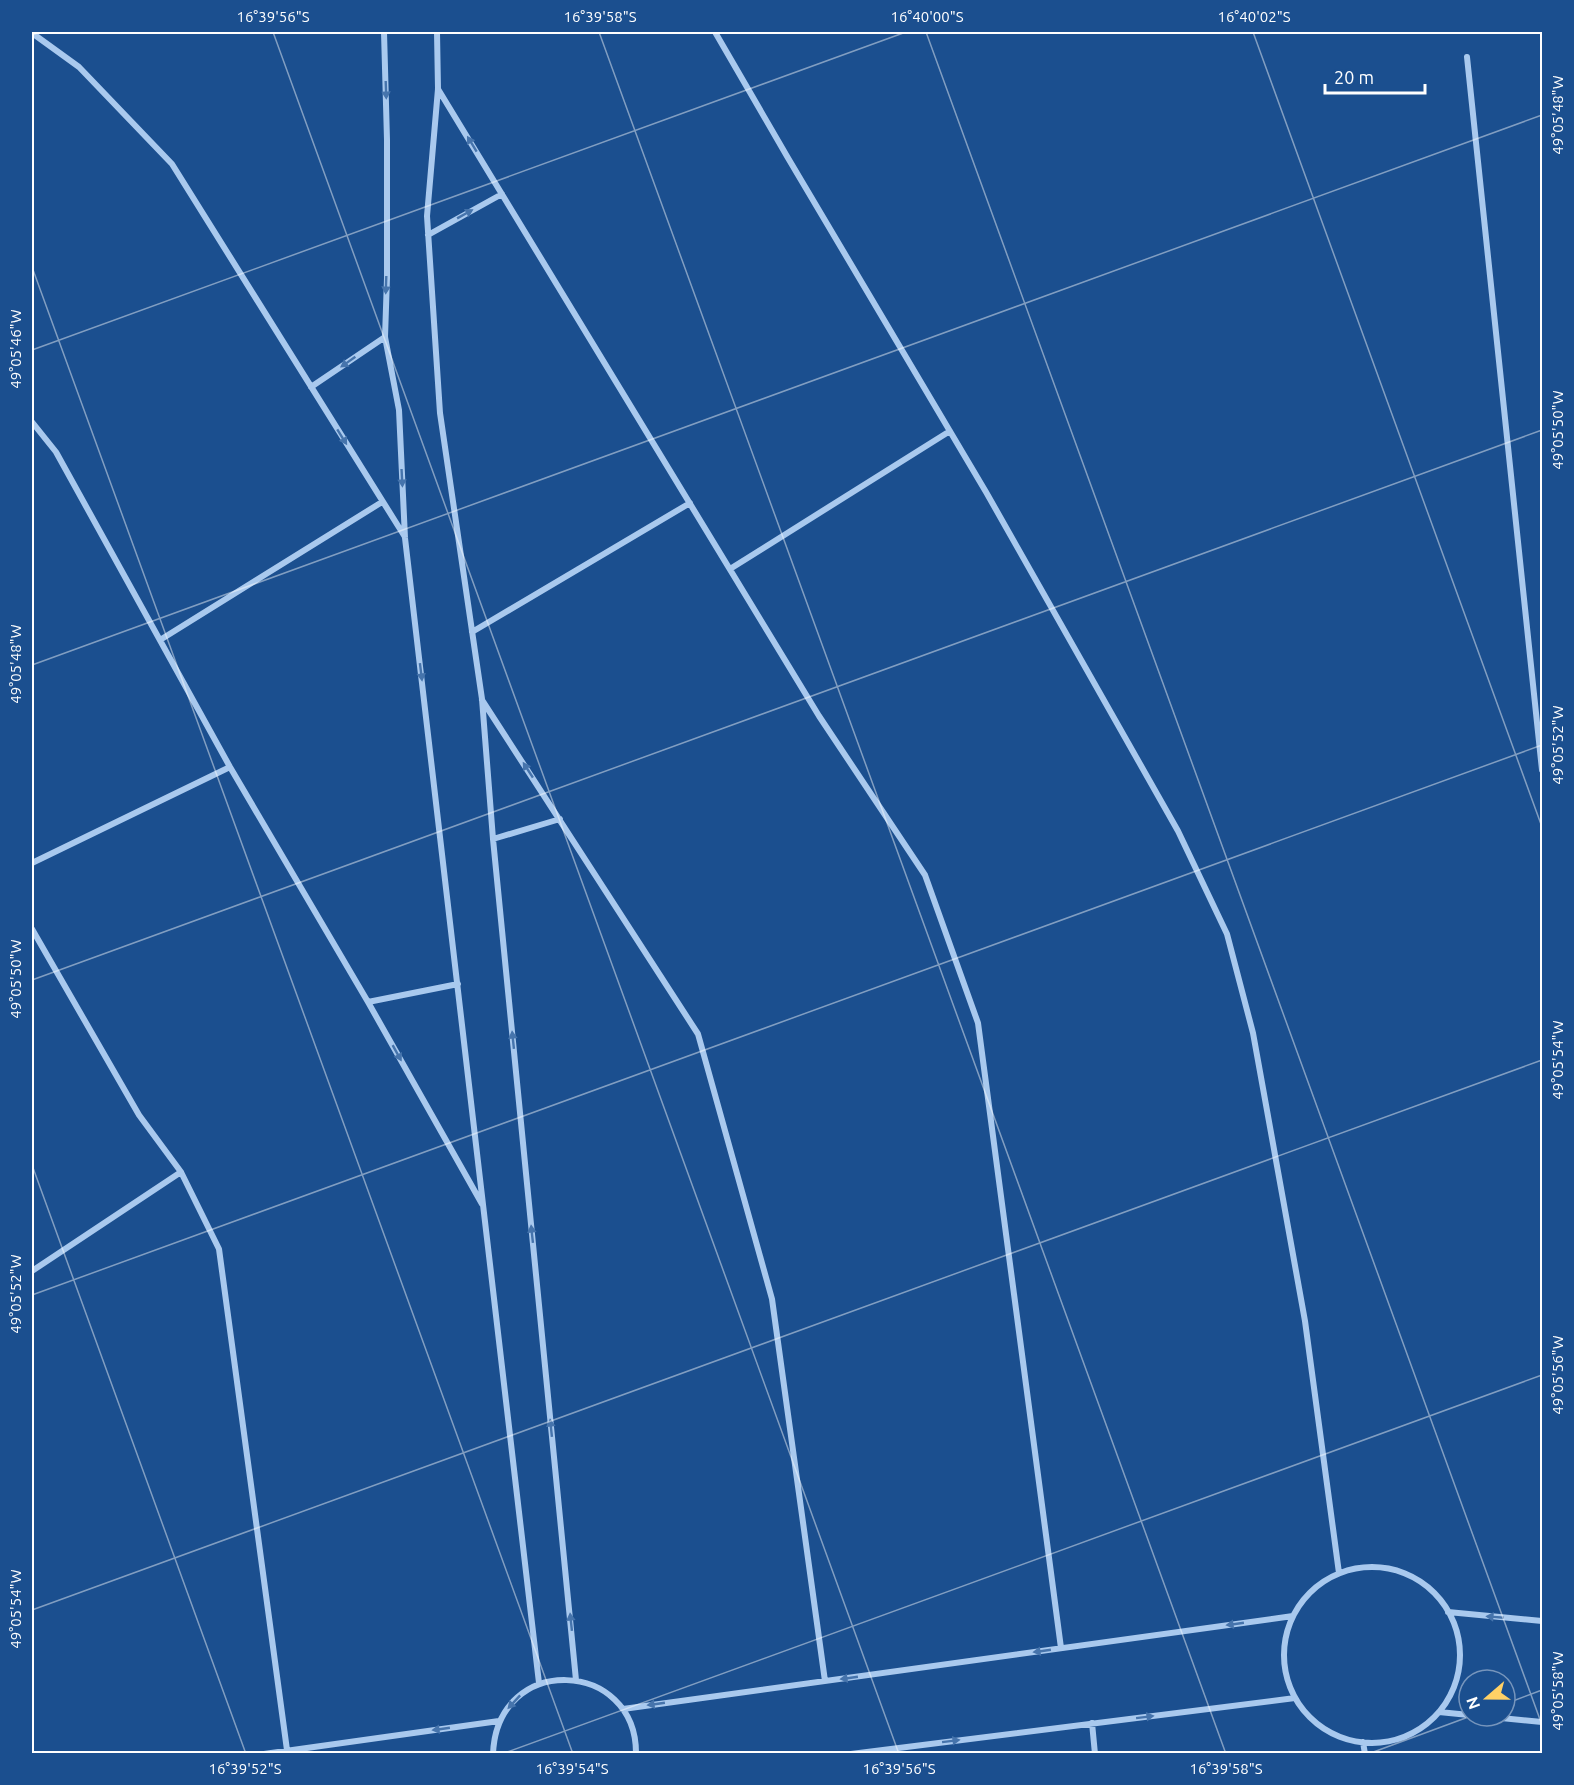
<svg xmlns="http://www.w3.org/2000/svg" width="1574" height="1785" font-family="Ubuntu,sans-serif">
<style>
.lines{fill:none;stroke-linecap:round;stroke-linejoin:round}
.minor{stroke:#a9c9ee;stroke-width:6}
.oneway{fill:#4674ac}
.ticks{fill:none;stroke:#fff;stroke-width:1.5;stroke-opacity:0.45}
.neatline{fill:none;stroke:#fff;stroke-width:2}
.ticks-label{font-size:15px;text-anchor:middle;fill:#fff}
</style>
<rect width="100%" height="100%" fill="#1b4f8f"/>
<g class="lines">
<path class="minor" d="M384 32 387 140V278L385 337 399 410 405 538 539 1683
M437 32 438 89 427 216 440 413 482 699 493 839 576 1680
M715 32 788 158 986 492 1178 831 1227 934 1253 1033 1305 1321 1339 1573
M32 33 79 67 172 164 405 537
M1467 57 1542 770
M438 89 819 716 925 875 978 1023 1061 1648
M428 235 502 194
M311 387 385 337
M32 422 56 452 230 767 368 1002 482 1204
M730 569 950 431
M472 632 690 503
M160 640 382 502
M482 700 698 1034 772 1299 825 1681
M493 839 560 819
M32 863 230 767
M32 929 139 1115 181 1172 219 1249 287 1750
M368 1002 458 984
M32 1271 181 1172
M1284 1655a88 88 0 1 1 176 0a88 88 0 1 1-176 0Z
M1448 1612 1542 1621
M623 1709 1293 1616
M1439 1712 1469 1715
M1481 1716 1542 1722
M1092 1723 1095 1754
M1363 1742 1365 1754
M264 1754 499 1721
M493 1754C497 1652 637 1659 636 1754
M851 1754 1295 1698"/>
</g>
<defs><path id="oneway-solid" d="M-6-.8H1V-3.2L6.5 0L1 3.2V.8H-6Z" transform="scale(1.5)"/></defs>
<g class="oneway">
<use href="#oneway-solid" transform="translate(386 90) rotate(88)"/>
<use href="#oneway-solid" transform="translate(472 144) rotate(-121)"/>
<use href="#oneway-solid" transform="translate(465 214) rotate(-29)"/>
<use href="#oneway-solid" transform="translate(386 285) rotate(92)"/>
<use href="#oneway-solid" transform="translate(348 362) rotate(145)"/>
<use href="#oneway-solid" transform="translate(342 437) rotate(58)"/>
<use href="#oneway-solid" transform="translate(402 478) rotate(87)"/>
<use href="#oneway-solid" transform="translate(421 672) rotate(83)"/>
<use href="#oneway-solid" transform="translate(528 770) rotate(-123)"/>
<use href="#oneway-solid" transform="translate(513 1040) rotate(-96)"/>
<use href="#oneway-solid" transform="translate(397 1053) rotate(61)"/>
<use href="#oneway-solid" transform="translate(532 1234) rotate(-96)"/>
<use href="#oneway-solid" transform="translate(551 1428) rotate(-96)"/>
<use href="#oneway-solid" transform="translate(1495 1617) rotate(-175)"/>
<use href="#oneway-solid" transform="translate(571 1622) rotate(-96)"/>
<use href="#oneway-solid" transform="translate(1235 1624) rotate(172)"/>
<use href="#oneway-solid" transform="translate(1042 1651) rotate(172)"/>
<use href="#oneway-solid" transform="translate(849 1678) rotate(172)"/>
<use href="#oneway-solid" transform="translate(514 1702) rotate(133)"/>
<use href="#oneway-solid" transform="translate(656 1704) rotate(172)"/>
<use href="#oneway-solid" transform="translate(1145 1717) rotate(-7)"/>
<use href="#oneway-solid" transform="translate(441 1729) rotate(172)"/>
<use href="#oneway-solid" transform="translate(951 1741) rotate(-7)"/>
</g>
<path class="ticks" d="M273 32 899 1754M599 32 1226 1754M926 32 1542 1725M1253 32 1542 827M32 35 40 32M32 267 573 1754M32 350 906 32M32 665 1542 115M32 980 1542 430M32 1165 246 1754M32 1295 1542 745M32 1610 1542 1060M1505 1704 1542 1690M502 1754 1542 1375M1368 1754 1471 1716"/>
<rect width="1574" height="1785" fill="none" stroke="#1b4f8f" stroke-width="66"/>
<g transform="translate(1487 1698) rotate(250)"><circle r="28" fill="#1b4f8f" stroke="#7695bc" stroke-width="1.5"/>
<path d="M0-4.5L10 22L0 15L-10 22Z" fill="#ffd166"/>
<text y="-9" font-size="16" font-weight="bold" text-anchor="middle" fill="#ffffff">N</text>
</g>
<path d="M1325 84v9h100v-9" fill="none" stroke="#ffffff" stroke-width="3"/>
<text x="1334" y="84" font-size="18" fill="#ffffff" stroke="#1b4f8f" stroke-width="4.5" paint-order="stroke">20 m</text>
<rect x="33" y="33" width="1508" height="1719" class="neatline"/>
<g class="ticks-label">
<text x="273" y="22">16°39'56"S</text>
<text x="600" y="22">16°39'58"S</text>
<text x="927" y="22">16°40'00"S</text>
<text x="1254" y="22">16°40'02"S</text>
<text transform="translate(1558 115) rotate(-90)" y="5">49°05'48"W</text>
<text transform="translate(16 349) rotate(-90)" y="5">49°05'46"W</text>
<text transform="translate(1558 430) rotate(-90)" y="5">49°05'50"W</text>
<text transform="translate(16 664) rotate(-90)" y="5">49°05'48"W</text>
<text transform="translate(1558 745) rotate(-90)" y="5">49°05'52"W</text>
<text transform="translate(16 979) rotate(-90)" y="5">49°05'50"W</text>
<text transform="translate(1558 1060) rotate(-90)" y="5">49°05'54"W</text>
<text transform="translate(16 1294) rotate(-90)" y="5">49°05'52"W</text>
<text transform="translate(1558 1375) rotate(-90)" y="5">49°05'56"W</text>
<text transform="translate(16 1609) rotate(-90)" y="5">49°05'54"W</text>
<text transform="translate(1558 1691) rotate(-90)" y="5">49°05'58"W</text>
<text x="245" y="1774">16°39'52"S</text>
<text x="572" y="1774">16°39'54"S</text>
<text x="899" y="1774">16°39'56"S</text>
<text x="1226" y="1774">16°39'58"S</text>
</g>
</svg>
